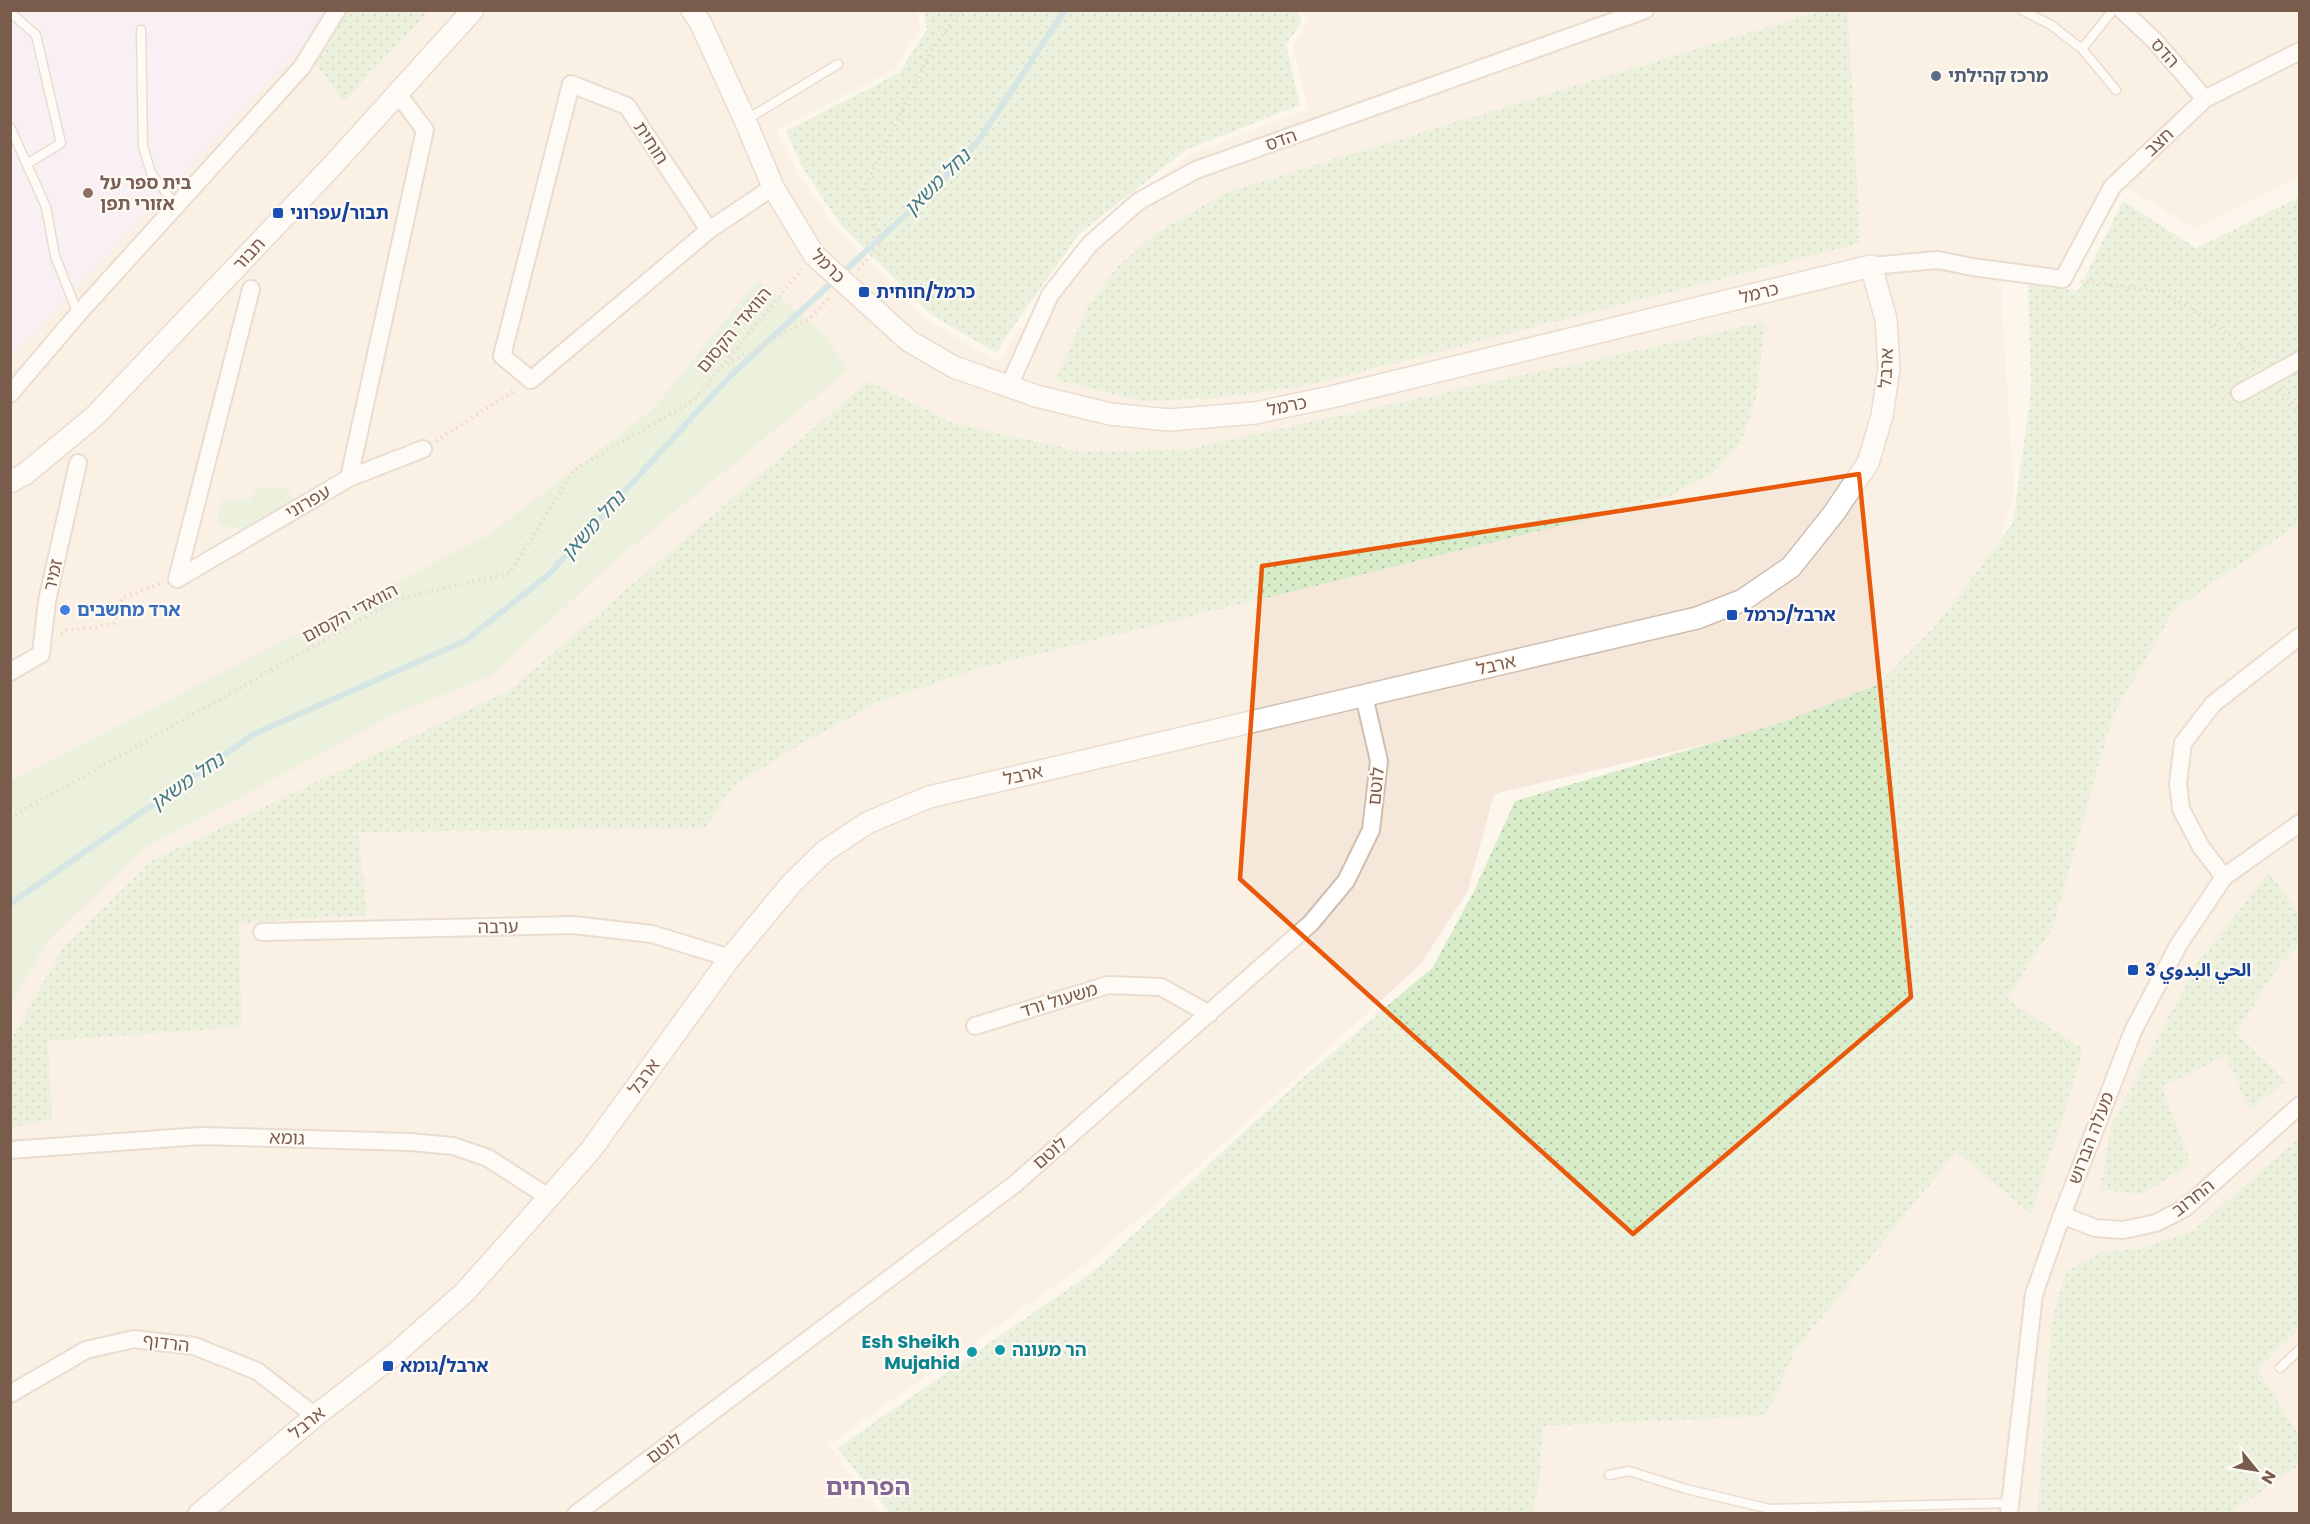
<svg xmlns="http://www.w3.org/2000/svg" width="2310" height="1524" font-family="Poppins,'Noto Sans Arabic','Noto Sans Hebrew',sans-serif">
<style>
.residential{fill:#f5e8da}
.education{fill:#f3e8fa}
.grass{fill:url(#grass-dots)}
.park{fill:#d8ecc9}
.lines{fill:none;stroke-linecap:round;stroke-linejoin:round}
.stream{stroke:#a5d3da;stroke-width:6}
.service-casing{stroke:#d1beb0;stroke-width:11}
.minor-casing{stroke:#d1beb0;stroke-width:20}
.tertiary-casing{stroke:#d1beb0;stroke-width:24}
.path{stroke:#d9b8a5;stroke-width:4;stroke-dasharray:1.5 4.5;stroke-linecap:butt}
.service{stroke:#fff;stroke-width:8}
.minor{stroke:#fff;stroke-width:16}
.tertiary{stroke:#fff;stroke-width:21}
.marked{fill:none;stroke:#e8590c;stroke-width:4.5;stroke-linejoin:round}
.service-dot{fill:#5c6f8a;stroke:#fffaf3;stroke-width:2}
.education-dot{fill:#8d6e63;stroke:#fffaf3;stroke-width:2}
.transit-dot{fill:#1a4fb4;stroke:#fffaf3;stroke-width:2}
.shop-dot{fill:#3f7fe0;stroke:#fffaf3;stroke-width:2}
.culture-dot{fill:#0f9aa8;stroke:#fffaf3;stroke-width:2}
.labels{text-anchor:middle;stroke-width:4.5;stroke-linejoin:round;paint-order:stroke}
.street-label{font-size:18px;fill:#7a5c4d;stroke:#fffaf3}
.service-label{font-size:18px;font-weight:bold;fill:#4e5e75;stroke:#fffaf3;text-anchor:start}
.education-label{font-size:18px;font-weight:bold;fill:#785e54;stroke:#fffaf3;text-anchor:start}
.transit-label{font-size:18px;font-weight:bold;fill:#164399;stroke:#fffaf3;text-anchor:start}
.shop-label{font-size:18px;font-weight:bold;fill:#366cbe;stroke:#fffaf3;text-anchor:start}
.culture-label{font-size:18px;font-weight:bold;fill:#0d838f;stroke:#fffaf3;text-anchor:end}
.water-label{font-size:20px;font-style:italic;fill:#437c86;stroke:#fffaf3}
.district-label{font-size:24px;font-weight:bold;fill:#846695;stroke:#fffaf3}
</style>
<defs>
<pattern id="grass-dots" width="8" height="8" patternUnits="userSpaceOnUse" patternTransform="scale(1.5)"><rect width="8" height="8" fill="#d8ecc9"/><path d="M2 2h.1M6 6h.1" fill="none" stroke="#b4c2a5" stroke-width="1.8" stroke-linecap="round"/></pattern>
</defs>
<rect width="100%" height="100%" fill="#fdf6ec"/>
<path class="residential" d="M10 11H917L920 28 895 69 777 129 797 172 835 228 926 320 999 362 1014 338 1084 239 1189 155 1308 109 1293 46 1309 21 1304 11H2299V177L2195 228 2125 187 2077 268 2000 278 2014 492 1996 553 1899 677 1813 719 1494 794 1468 890 1421 964 1157 1203 1084 1265 828 1445 881 1513H11Z
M2299 524V1513L1532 1514 1538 1489 1544 1426 1766 1416 1795 1351 1956 1152 2031 1214 2007 999 2053 927 2113 716 2174 610Z"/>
<path class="education" d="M11 11H324L296 53 35 333 11 356Z"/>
<path class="grass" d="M1296 10 1302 21 1286 45 1300 105 1186 150 1079 234 1008 334 997 353 930 314 840 224 803 169 786 131 899 73 927 29 923 11Z
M323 11H429L344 102 312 59Z
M1820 11H1848L1860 243 1310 385 1217 398 1142 401 1056 380 1088 306 1117 267 1159 231 1227 192Z
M2299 197V524L2174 610 2113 716 2053 927 2007 999 2083 1049 2070 1096 2031 1214 1956 1152 1795 1351 1766 1416 1544 1426 1538 1490 1532 1513H890L837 1448 1094 1271 1298 1082 1433 967 1474 891 1515 801 1783 722 1877 685 1937 624 2013 523 2031 391 2028 280 2078 291 2123 201 2196 248Z
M1765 322 1756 398 1741 443 1713 473 1672 495 1612 513 985 667 876 703 794 748 733 787 705 828 358 832 367 915 239 923 242 1027 48 1041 52 1119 11 1128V1040L63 948 151 861 510 690 868 381 953 423 1084 452 1188 449Z
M2269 873 2299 912V946L2280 964 2236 1033 2286 1081 2250 1110 2225 1056 2162 1087 2191 1164 2142 1194 2100 1190 2111 1126 2197 963Z
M2299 1138V1329L2258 1369 2299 1436V1465L2230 1513H2037L2052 1321 2066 1272 2100 1252 2139 1249 2194 1230Z"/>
<path class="park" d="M757 280 826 335 847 371 611 564 492 675 397 713 143 849 47 942 11 1005V781L488 535 653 409Z
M259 487 285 488 297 501 259 531 217 525 222 498 249 500Z"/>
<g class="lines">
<path class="stream" d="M10 904 254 734 465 641 547 576 730 376 937 186 979 140 1065 10"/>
<defs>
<path id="service" d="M2022 10 2051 25 2082 49 2116 90
M10 12 36 35 61 143 27 164
M141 30 143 146 151 173 176 206
M2082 49 2113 10
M746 120 838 64
M10 127 46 207 55 256 78 314
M2280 1368 2300 1349
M1609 1475 1629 1471 1686 1489 1770 1509 2010 1503"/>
<path id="minor" d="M2122 10 2155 41 2205 99
M709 230 627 106 571 84 502 356 531 380 709 230 773 187
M1871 266 1938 260 1972 267 2063 279 2112 187 2205 99 2300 51
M251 289 177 579 349 478 425 130 398 94
M1009 386 1050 295 1090 244 1139 201 1196 170 1645 10
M2240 393 2300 360
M10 394 78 314 302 67 337 10
M349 478 423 449
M10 672 41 654 47 601 78 463
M2224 877 2201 847 2181 809 2178 783 2183 743 2213 704 2300 636
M262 932 573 925 652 934 730 958
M975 1026 1108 985 1161 987 1209 1014
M10 1150 201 1136 410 1142 453 1146 488 1158 550 1198
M2062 1215 2095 1228 2123 1230 2156 1223 2185 1208 2300 1105
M10 1394 86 1350 134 1339 194 1346 257 1371 315 1416
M576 1514 1015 1184 1311 923 1346 881 1371 830 1379 761 1364 696
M2009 1514 2034 1294 2062 1215 2133 1031 2179 944 2224 877 2300 823"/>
<path id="tertiary" d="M10 482 25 474 95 416 333 165 473 10
M199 1514 315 1416 395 1354 465 1292 590 1151 730 958 792 883 825 851 867 823 929 797 1697 618 1743 600 1791 567 1834 513 1868 463 1882 416 1889 368 1886 319 1871 266 1331 397 1255 413 1169 420 1110 414 1036 396 954 367 909 341 814 255 773 187 745 120 700 22 692 10"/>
</defs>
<use href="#service" class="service-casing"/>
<use href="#minor" class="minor-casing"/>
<use href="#tertiary" class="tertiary-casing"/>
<path class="path" d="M858 269 881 245 864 188 933 48 961 10
M2081 281 2166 292 2235 339 2256 364
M722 367 808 320 830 297
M2279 390 2300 411
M436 441 515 390
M61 634 66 630 92 628 114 623 122 598 162 583
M10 818 397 599 510 573 574 470 694 400 802 269"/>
<use href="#service" class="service"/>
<use href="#minor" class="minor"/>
<use href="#tertiary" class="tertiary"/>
</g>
<path d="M0 0H2310V1524H0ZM1859 474 1911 997 1633 1234 1240 879 1262 566Z" fill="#fdf6ec" fill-opacity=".55" fill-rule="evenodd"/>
<path class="marked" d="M1859 474 1911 997 1633 1234 1240 879 1262 566Z"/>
<circle class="service-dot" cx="1936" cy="76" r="6"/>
<circle class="education-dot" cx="88" cy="193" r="6"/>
<g class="transit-dot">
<rect x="272" y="207" width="12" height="12" rx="3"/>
<rect x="858" y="286" width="12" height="12" rx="3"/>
<rect x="1726" y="609" width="12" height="12" rx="3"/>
<rect x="2127" y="964" width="12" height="12" rx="3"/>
<rect x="382" y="1360" width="12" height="12" rx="3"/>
</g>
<circle class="shop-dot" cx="65" cy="610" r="6"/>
<g class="culture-dot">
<circle cx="1000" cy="1350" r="6"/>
<circle cx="972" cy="1352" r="6"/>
</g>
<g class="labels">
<g class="street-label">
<text transform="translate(2165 53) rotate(48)" y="6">הדס</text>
<text transform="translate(1281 140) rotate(-20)" y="6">הדס</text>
<text transform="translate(2159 142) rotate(-43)" y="6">חצב</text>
<text transform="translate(651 143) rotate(57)" y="6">חוחית</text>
<text transform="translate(249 254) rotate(-47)" y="6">תבור</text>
<text transform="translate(828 266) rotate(45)" y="6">כרמל</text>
<text transform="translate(1759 293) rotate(-14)" y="6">כרמל</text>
<text transform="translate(734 330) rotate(-50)" y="6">הוואדי הקסום</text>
<text transform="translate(1886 368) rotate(-87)" y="6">ארבל</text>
<text transform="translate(1287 406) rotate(-12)" y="6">כרמל</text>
<text transform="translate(308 502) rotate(-30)" y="6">עפרוני</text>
<text transform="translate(53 575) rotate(-77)" y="6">זמיר</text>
<text transform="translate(350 613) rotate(-28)" y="6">הוואדי הקסום</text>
<text transform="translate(1496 665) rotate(-13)" y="6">ארבל</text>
<text transform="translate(1023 775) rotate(-13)" y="6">ארבל</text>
<text transform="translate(1376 786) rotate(-84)" y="6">לוטם</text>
<text transform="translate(498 927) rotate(-1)" y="6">ערבה</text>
<text transform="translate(1059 1000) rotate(-17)" y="6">משעול ורד</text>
<text transform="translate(644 1077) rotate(-54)" y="6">ארבל</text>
<text transform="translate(287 1138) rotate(2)" y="6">גומא</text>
<text transform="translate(2091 1138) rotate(-69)" y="6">מעלה הברוש</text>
<text transform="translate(1050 1153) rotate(-41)" y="6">לוטם</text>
<text transform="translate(2193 1198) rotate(-38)" y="6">החרוב</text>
<text transform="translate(166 1343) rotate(7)" y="6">הרדוף</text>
<text transform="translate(307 1423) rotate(-39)" y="6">ארבל</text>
<text transform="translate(664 1448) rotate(-37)" y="6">לוטם</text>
</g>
<g class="service-label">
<text x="1948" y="82">מרכז קהילתי</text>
</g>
<g class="education-label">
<text x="100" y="189">בית ספר על<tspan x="100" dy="21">אזורי תפן</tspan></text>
</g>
<g class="transit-label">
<text x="290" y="219">תבור/עפרוני</text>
<text x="876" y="298">כרמל/חוחית</text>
<text x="1744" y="621">ארבל/כרמל</text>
<text x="2145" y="976">الحي البدوي 3</text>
<text x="400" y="1372">ארבל/גומא</text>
</g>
<g class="shop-label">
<text x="77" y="616">ארד מחשבים</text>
</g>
<g class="culture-label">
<text x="960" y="1348">Esh Sheikh<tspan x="960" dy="21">Mujahid</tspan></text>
<text x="1012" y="1356" text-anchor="start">הר מעונה</text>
</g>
<g class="water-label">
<text transform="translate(937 182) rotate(-45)" y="7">נחל משאן</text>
<text transform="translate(593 525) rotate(-48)" y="7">נחל משאן</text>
<text transform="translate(187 781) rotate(-35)" y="7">נחל משאן</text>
</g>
<g class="district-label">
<text x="868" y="1495">הפרחים</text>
</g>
</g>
<rect width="2310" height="1524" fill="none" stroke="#7a5c4d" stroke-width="24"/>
<g transform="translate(2256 1470) rotate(120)" stroke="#fffaf3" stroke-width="4.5" paint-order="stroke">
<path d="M0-4.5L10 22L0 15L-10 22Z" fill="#7a5c4d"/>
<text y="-9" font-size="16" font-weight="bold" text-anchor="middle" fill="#7a5c4d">N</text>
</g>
</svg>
